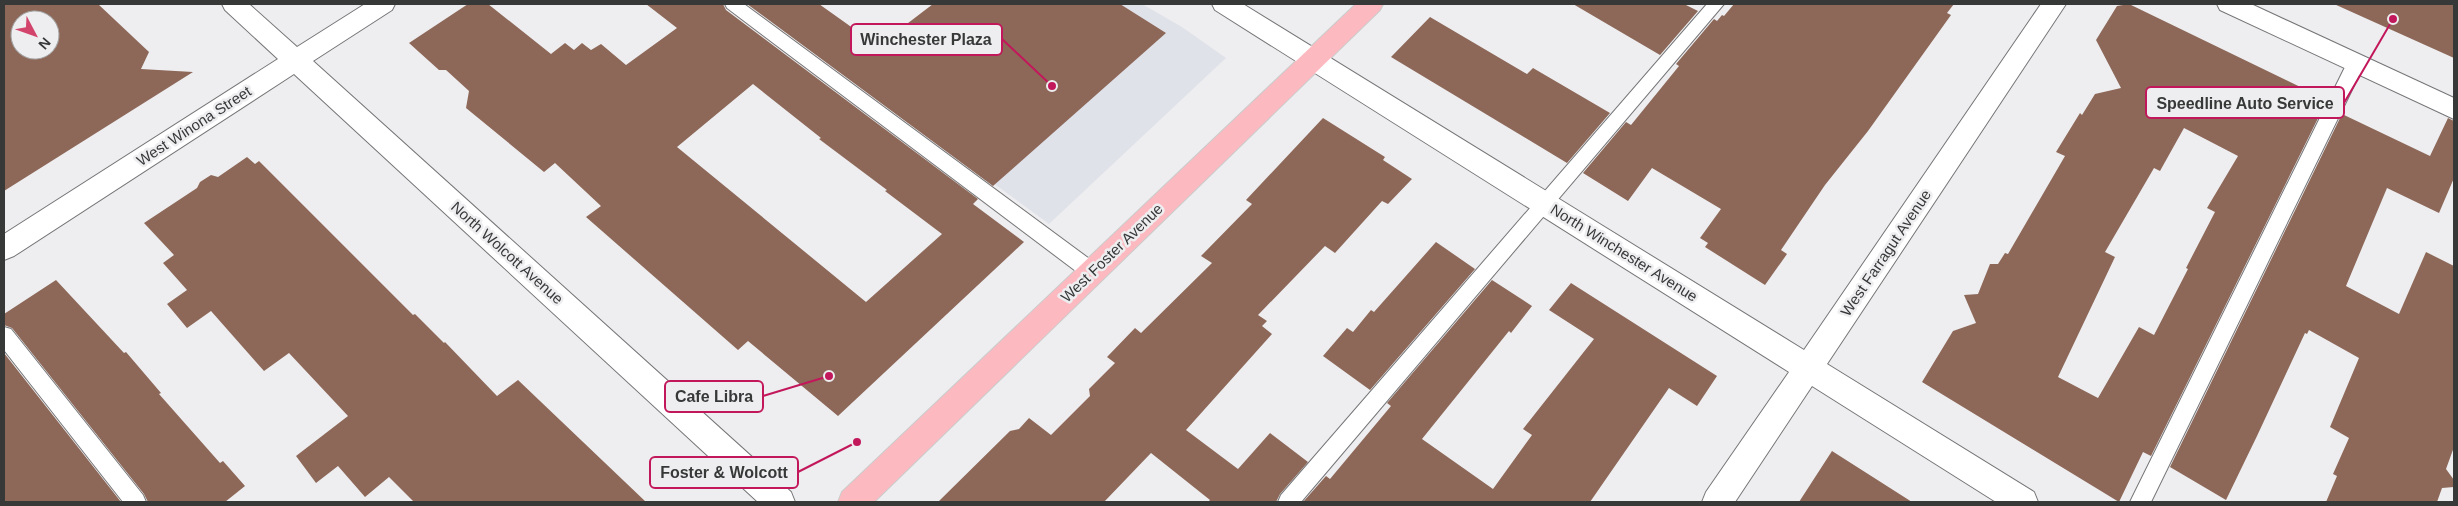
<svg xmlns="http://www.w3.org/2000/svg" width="2458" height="506" font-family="Arial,sans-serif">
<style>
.built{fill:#e0e2ea}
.building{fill:#8d6859;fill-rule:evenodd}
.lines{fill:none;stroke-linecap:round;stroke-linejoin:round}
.service-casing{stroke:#767678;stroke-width:2}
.minor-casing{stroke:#767678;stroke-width:2}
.tertiary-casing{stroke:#767678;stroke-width:2}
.primary-casing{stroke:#cbcbcb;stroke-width:2}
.service{fill:#fff;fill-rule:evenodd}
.minor{fill:#fff;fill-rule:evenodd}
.tertiary{fill:#fff;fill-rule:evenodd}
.primary{fill:#fdb9c0;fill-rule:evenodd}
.labels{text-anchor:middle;stroke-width:5;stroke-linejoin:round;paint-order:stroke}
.street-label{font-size:15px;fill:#373838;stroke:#eeeef0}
.leader{fill:none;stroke:#c2185b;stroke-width:2}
.callout-dot{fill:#c2185b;stroke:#eeeef0;stroke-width:2}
.callout{fill:#eeeef0;stroke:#c2185b;stroke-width:2}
.callout-label{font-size:16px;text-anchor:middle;font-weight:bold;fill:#373838}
</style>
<rect width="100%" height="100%" fill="#eeeef0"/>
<path class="built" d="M1090 4H1142L1182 27 1226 58 1049 224 932 138Z"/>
<path class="building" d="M4 4H98L149 52 141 69 193 72 4 191ZM20 20H50V50H20Z
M468 4H488L551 54 565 43 574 50 582 43 591 50 601 44 626 65 677 28 646 4H723L726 10 978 199 973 204 1024 242 838 416 748 341 738 350 586 217 601 206 555 163 544 172 466 108 469 91 446 70H439L409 43ZM753 84 821 138 819 139 887 190 885 191 942 234 866 302 677 147Z
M747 4H819L878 46 933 4H1120L1166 33 993 186Z
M1573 4H1684L1698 11 1660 55Z
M1734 4H1954L1947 13 1951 15 1868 131 1825 185 1781 250 1787 254 1765 285 1705 247 1708 243 1700 238 1721 209 1652 168 1628 201 1583 173 1626 122 1631 125 1679 66 1676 64 1714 19 1717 21 1722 15 1724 16Z
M2129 4 2327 100 2151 456 2143 452 2119 502 1922 382 1953 331 1976 323 1964 295 1978 294 1990 264H1998L2005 253 2008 254 2065 156 2056 152 2080 113 2082 115 2095 94 2121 88 2096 40 2117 6ZM2184 128 2238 156 2207 208 2215 212 2186 268 2188 269 2154 335 2139 327 2098 398 2058 377 2115 257 2105 252 2154 168 2160 171Z
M2334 4H2454V58Z
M1430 17 1527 74 1533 68 1610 113 1567 163 1391 57Z
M2342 114 2430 156 2448 118 2454 121V178L2439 213 2387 188 2346 286 2399 314 2426 252 2454 266V447L2446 469 2454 480V487L2442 488 2437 502H2326L2337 476 2333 474 2349 438 2330 427 2359 358 2309 330 2307 334 2305 333 2257 436 2226 500 2170 467Z
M1323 118 1385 157 1383 160 1412 179 1388 204 1382 201 1335 253 1325 246 1258 315 1267 321 1262 326 1272 334 1186 430 1238 469 1270 433 1308 462 1280 494 1276 502H1208L1210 500 1151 453 1104 502H938L1010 431 1019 429 1029 418 1051 435 1090 396 1089 389 1115 363 1107 357 1135 328 1141 333 1212 263 1201 256 1252 204 1246 200Z
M247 157 255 164 259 161 413 315 415 314 444 343 445 342 497 396 518 380 646 502H414L389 477 365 497 338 466 316 483 296 456 348 416 289 353 264 371 211 311 187 328 167 304 187 290 163 263 174 255 144 223 197 188 200 182 211 175 218 177Z
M1436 242 1475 269 1370 390 1323 356 1347 328 1353 332 1371 310 1374 312Z
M56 280 124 353 126 352 161 393 159 394 220 463 223 461 245 486 225 502H148L144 494 12 328 4 325V314Z
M1492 280 1532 306 1511 333 1509 331 1422 439 1493 489 1532 435 1523 429 1594 339 1549 310 1571 283 1717 376 1697 406 1669 388 1590 502H1303L1326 476 1330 479 1391 406 1387 403Z
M4 353 121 502H4Z
M1832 451 1912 502H1799Z"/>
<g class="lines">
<defs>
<path id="service" d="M725 4H744L1099 266 1101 272 1099 278 1092 280 1085 278 727 8Z
M1707 4H1724L1301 502H1278L1281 495Z
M2356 56 2362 58 2365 63 2151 502H2130L2347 63 2350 58Z
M4 327 11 329 143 495 146 502H123L4 350Z"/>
<path id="minor" d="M222 4H249L297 47 365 4H395L392 10 313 61 791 492 795 502H758L294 74 14 256 4 260V234L278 59 225 10Z
M1212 4H1243L1804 350 2041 4H2066L1827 364 2034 492 2038 502H1996L1812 386 1735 502H1702L1706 492 1789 372 1215 10Z"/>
<path id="tertiary" d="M2217 4H2251L2454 98V119L2220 10Z"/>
<path id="primary" d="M1356 4H1383L1380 10 874 502H838L842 492Z"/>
</defs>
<use href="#service" class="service-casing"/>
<use href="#minor" class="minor-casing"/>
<use href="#tertiary" class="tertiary-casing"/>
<use href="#primary" class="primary-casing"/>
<use href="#service" class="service"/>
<use href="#minor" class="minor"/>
<use href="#tertiary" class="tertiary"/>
<use href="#primary" class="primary"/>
</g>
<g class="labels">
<g class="street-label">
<text transform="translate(194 126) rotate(-33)" y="5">West Winona Street</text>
<text transform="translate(507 253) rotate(42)" y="5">North Wolcott Avenue</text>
<text transform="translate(1112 253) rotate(-44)" y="5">West Foster Avenue</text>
<text transform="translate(1624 253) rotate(32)" y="5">North Winchester Avenue</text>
<text transform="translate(1886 253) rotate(-56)" y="5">West Farragut Avenue</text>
</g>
</g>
<path class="leader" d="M1052 86L1002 39M2393 19L2344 103M829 376L763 396M857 442L798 472"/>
<g class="callout-dot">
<circle cx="1052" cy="86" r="5"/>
<circle cx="2393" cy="19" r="5"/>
<circle cx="829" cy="376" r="5"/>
<circle cx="857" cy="442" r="5"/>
</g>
<g class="callout">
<rect x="851" y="24" width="151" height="31" rx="5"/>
<rect x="2146" y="87" width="198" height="31" rx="5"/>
<rect x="665" y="381" width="98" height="31" rx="5"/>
<rect x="650" y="457" width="148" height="31" rx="5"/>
</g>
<g class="callout-label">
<text x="926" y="45">Winchester Plaza</text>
<text x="2245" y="109">Speedline Auto Service</text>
<text x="714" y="402">Cafe Libra</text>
<text x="724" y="478">Foster &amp; Wolcott</text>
</g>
<rect width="2458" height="506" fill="none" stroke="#373838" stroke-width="10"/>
<g transform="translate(35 35) rotate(131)"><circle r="24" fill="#eeeef0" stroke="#a5a5a6"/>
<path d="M0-4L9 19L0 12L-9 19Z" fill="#d3446c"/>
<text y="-8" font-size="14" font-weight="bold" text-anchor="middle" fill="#373838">N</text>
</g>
</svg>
